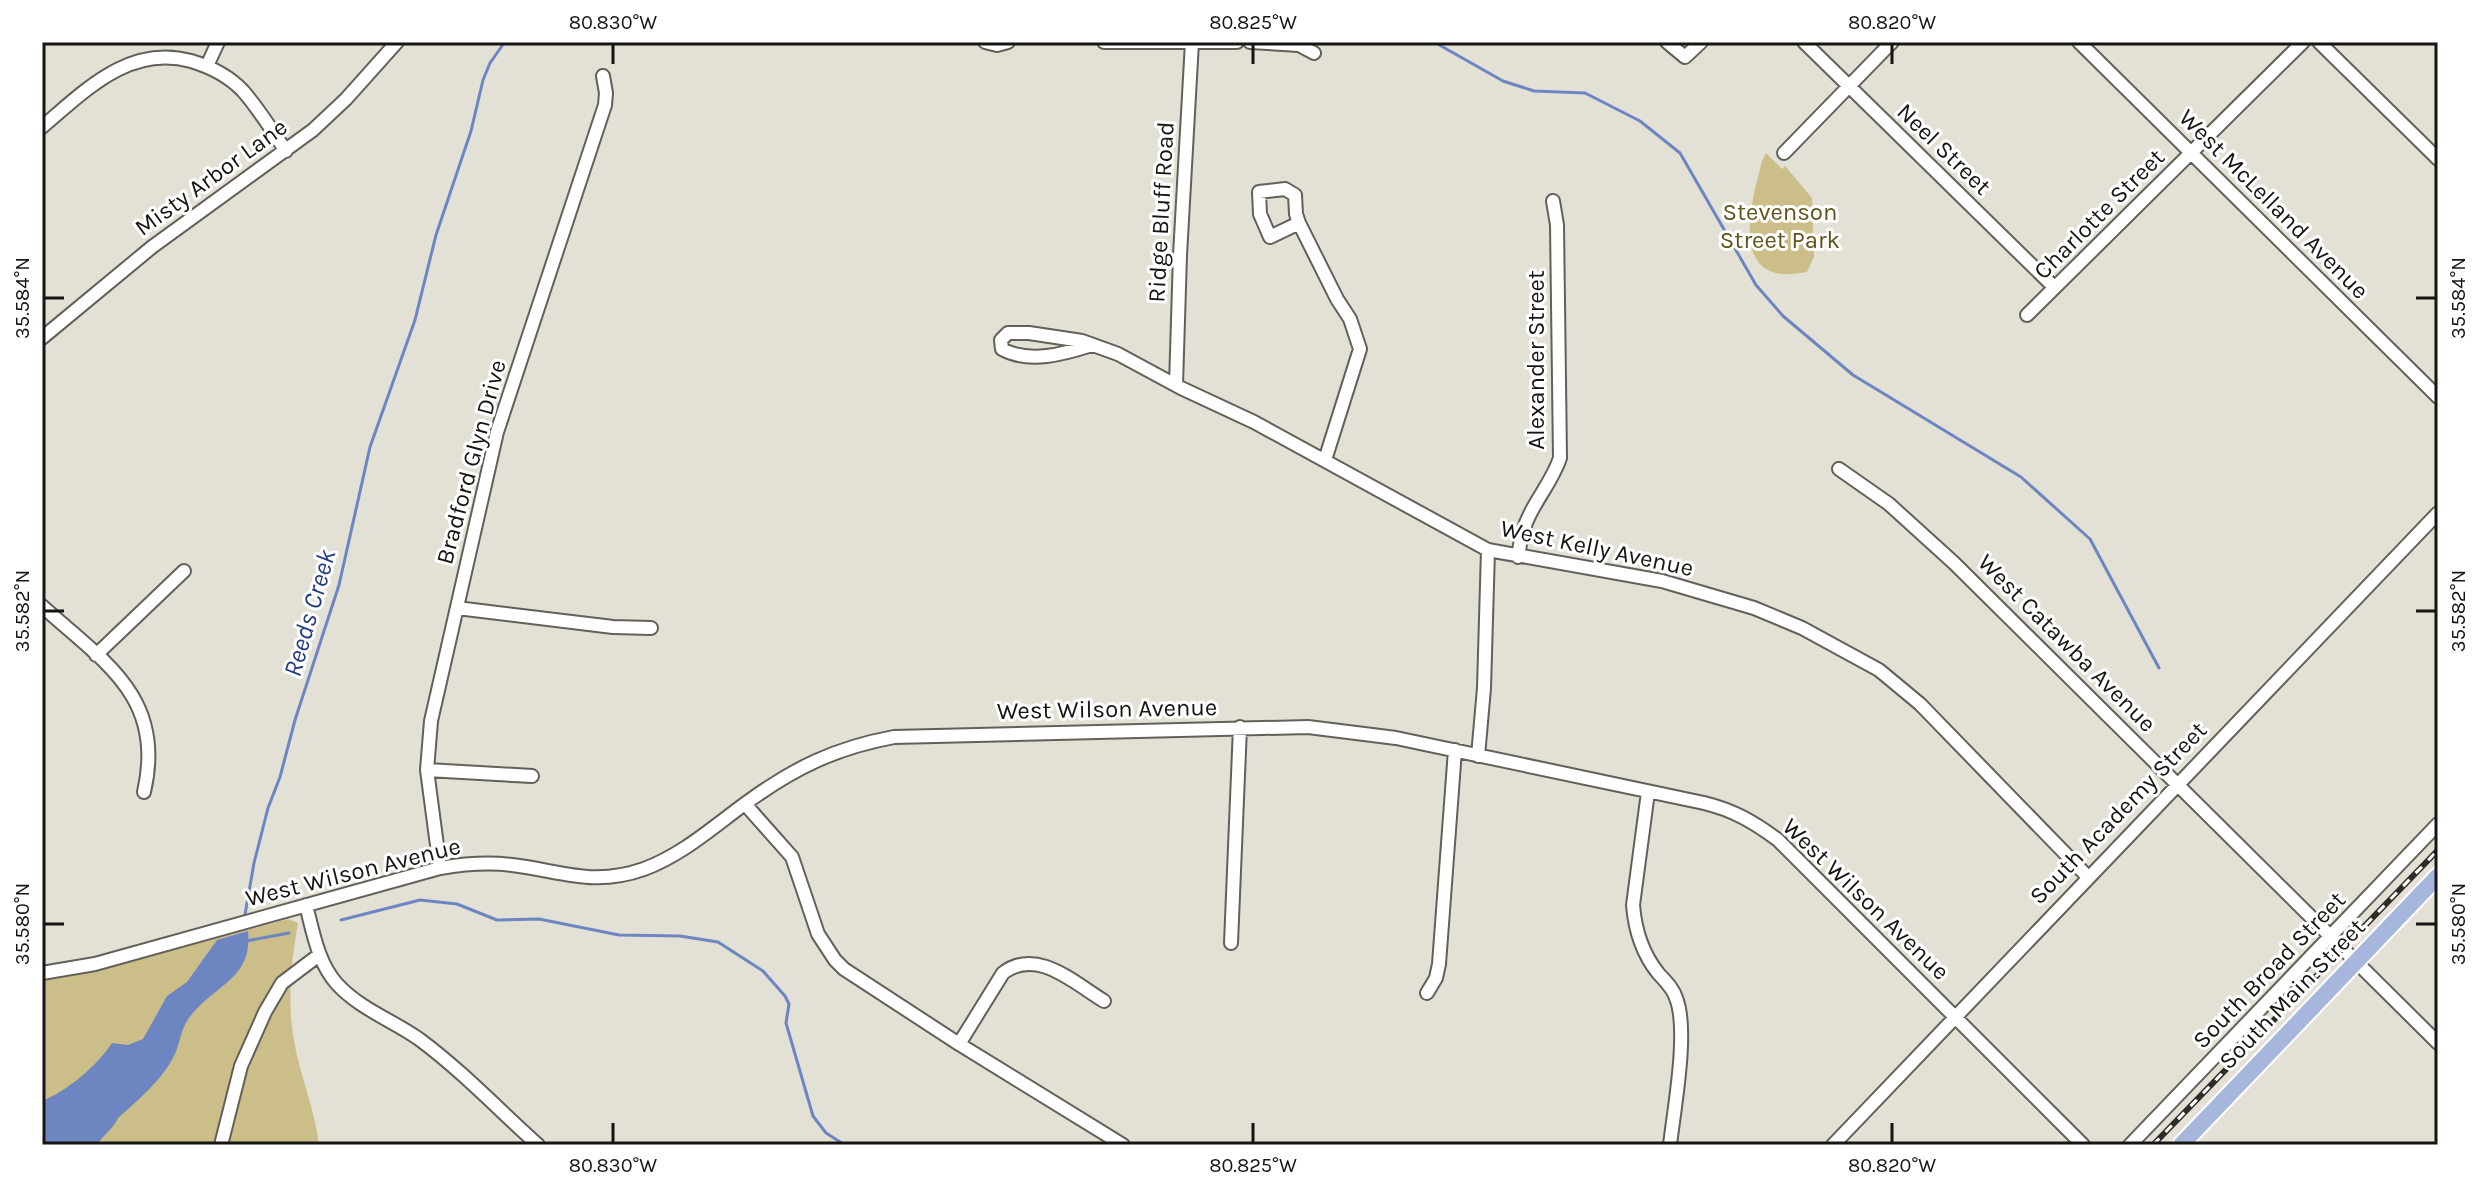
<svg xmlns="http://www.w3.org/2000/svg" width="2480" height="1187" font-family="Karla,sans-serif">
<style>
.green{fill:#ccbe88}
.water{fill:#6d86c2}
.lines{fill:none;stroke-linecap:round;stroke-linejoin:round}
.stream{stroke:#6d86c2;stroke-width:3}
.minor-casing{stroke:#626058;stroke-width:16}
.major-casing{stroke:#fff;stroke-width:20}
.minor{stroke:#fff;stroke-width:12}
.major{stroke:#a6b6dd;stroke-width:16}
.rail-casing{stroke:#2e2c28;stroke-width:6}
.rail{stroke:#fff;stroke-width:3;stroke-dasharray:9;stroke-linecap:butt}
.ticks{fill:none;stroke:#161511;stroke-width:3}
.labels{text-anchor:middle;stroke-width:6;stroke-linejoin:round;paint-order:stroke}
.street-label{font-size:24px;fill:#161511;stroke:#fff}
.park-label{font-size:24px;fill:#61531b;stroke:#fff}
.water-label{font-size:26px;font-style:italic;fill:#233c85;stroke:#fff}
.neatline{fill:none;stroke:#161511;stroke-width:3}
.ticks-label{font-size:20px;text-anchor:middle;fill:#161511}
</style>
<rect width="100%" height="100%" fill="#e3e0d6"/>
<path class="green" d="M1766 153 1782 169 1785 166 1812 198 1814 257 1807 272C1797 273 1786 276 1776 273 1732 263 1755 190 1762 161Z
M288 919 298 923C291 964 287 1000 294 1041 300 1076 315 1109 319 1145H42V981L90 973Z"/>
<path class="water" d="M248 931C253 980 214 984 189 1018 180 1030 180 1045 173 1058 160 1082 138 1100 118 1118 114 1128 103 1135 97 1145H42V1101C67 1091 97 1066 112 1043L128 1045 143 1039 167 996 187 982 217 940Z"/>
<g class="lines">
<path class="stream" d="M1434 42 1503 81 1534 91 1585 93 1640 121 1680 153 1756 285 1783 316 1853 375 2021 477 2090 539 2159 668
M244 920 254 863 268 808 280 777 295 720 339 585 370 447 415 320 436 235 471 131 483 80 490 63 502 46 503 42
M341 920 420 900 457 904 497 920 539 919 619 935 680 936 718 942 763 971 785 996 789 1004 786 1023 813 1116 826 1133 845 1145
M246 941 289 933"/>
<defs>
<path id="minor" d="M985 42 997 45 1008 42
M1104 42H1237
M1250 42 1299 45 1314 53
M1667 42 1685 57 1701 42
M1804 42 2054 287
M2079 42 2438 397
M2319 42 2438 159
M207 66 218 42
M42 127C85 91 129 44 191 61 211 67 229 76 243 91 259 109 272 131 286 151
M1784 153 1892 42
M1285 189 1295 195 1296 214 1299 223 1270 237 1260 214 1259 192Z
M1299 223 1337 299 1350 319 1360 349 1325 460
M2027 315 2303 42
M42 338 152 247 313 130 346 99 397 42
M1092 345C1064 354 1029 364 1002 349L1001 340 1008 333H1029L1082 341 1118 354 1181 388 1254 422 1488 550 1662 581 1754 608 1802 628 1879 670 1920 704 2088 877
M1176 385 1180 255 1192 42
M1839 469 1889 504 1954 563 2438 1043
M1518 557C1520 542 1523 527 1530 514 1540 494 1553 479 1560 458L1557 225 1553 201
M42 606C104 662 166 697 144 792
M457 608 613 627 651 628
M96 655 184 571
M1478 756 1484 688 1488 550
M427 770 532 776
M1648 792 1633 905C1635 930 1642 953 1658 973 1665 981 1673 988 1676 998 1689 1030 1674 1109 1670 1145
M745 804 792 857 818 934 835 960 844 969 959 1044 1123 1145
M440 868 427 770 431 721 497 432 605 105 606 93 603 76
M306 905C313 932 318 963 337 984 360 1009 392 1020 419 1039 461 1070 499 1110 538 1145
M1231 943 1240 727
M42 973 95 964 440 868C464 864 488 862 512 865 562 871 593 887 644 869 682 855 713 827 746 803 794 768 835 748 894 737L1308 727 1396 738 1704 803C1733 810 1754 822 1778 840L2083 1145
M1427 993 1436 978 1439 964 1455 750
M959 1044 1003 973C1037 947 1074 983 1104 1001
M221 1145 241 1066 265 1012 282 983 319 955
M1833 1145 2438 513
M2130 1145 2438 824"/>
<path id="major" d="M2181 1145 2438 876"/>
</defs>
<use href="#minor" class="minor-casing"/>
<use href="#major" class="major-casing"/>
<use href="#minor" class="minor"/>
<use href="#major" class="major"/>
<defs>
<path id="rail" d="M2153 1145 2438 850"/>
</defs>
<use href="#rail" class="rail-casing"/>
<use href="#rail" class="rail"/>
</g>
<path class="ticks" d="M613 44V64M1253 44V64M1892 44V64M44 298H64M2416 298H2436M44 611H64M2416 611H2436M44 924H64M2416 924H2436M613 1123V1143M1253 1123V1143M1892 1123V1143"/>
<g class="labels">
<g class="street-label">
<text transform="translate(1944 149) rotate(44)" y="8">Neel Street</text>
<text transform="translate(211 177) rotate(-36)" y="8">Misty Arbor Lane</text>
<text transform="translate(2274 204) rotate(45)" y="8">West McLelland Avenue</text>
<text transform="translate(1161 212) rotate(-87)" y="8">Ridge Bluff Road</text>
<text transform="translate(2099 214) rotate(-45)" y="8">Charlotte Street</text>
<text transform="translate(1536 360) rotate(-90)" y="8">Alexander Street</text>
<text transform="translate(471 462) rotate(-75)" y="8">Bradford Glyn Drive</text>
<text transform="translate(1597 548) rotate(12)" y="8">West Kelly Avenue</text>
<text transform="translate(2067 643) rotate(45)" y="8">West Catawba Avenue</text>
<text transform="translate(1107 709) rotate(-1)" y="8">West Wilson Avenue</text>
<text transform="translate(2118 813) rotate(-46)" y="8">South Academy Street</text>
<text transform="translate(353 872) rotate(-14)" y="8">West Wilson Avenue</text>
<text transform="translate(1866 899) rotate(44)" y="8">West Wilson Avenue</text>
<text transform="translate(2269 970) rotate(-46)" y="8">South Broad Street</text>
<text transform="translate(2292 994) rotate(-46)" y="8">South Main Street</text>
</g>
<g class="park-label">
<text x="1780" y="220">Stevenson<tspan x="1780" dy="28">Street Park</tspan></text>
</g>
<g class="water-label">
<text transform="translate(309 613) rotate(-74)" y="9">Reeds Creek</text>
</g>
</g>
<rect width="2480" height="1187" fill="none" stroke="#ffffff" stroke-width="88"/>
<rect x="44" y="44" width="2392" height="1099" class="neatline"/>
<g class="ticks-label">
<text x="613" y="29">80.830°W</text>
<text x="1253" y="29">80.825°W</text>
<text x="1892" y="29">80.820°W</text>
<text transform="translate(22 298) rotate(-90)" y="7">35.584°N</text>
<text transform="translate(2458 298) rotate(-90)" y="7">35.584°N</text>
<text transform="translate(22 611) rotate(-90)" y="7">35.582°N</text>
<text transform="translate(2458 611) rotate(-90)" y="7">35.582°N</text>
<text transform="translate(22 924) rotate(-90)" y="7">35.580°N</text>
<text transform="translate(2458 924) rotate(-90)" y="7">35.580°N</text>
<text x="613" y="1172">80.830°W</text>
<text x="1253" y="1172">80.825°W</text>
<text x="1892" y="1172">80.820°W</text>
</g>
</svg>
